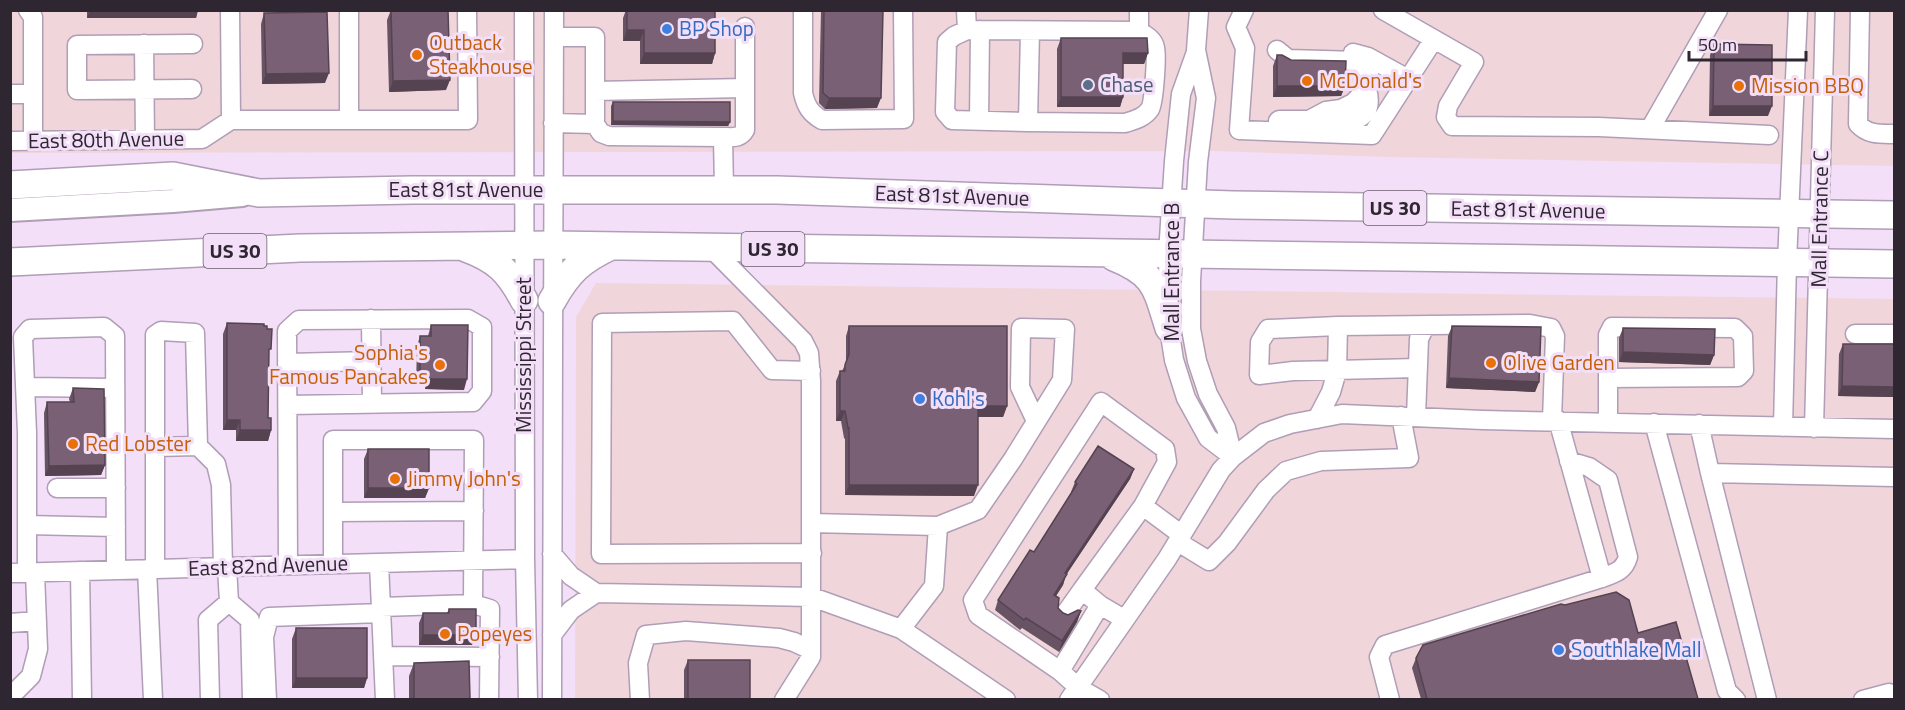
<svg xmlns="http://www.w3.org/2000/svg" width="1905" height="710" font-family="'Titillium Web',sans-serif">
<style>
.commercial{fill:#f0d6da}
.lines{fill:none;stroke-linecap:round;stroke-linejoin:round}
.minor-casing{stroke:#b09db6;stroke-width:21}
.major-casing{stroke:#b09db6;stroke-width:26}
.highway-casing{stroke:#b09db6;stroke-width:30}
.minor{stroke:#fff;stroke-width:18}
.major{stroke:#fff;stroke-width:22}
.highway{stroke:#fff;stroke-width:27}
.wall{fill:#685364}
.shaded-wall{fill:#554351}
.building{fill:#796074;stroke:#554351;stroke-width:1.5}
.shop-dot{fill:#3f7fe0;stroke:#f4dff9;stroke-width:2}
.food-dot{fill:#e8710a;stroke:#f4dff9;stroke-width:2}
.service-dot{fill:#5c6f8a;stroke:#f4dff9;stroke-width:2}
.labels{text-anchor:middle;stroke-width:6;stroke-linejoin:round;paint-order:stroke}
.shield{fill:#f4dff9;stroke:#695e6c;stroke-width:1.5}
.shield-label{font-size:20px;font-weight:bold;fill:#2e2630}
.shop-label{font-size:21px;fill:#366cbe;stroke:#f4dff9;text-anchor:start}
.food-label{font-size:21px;fill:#c56008;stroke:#f4dff9;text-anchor:start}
.service-label{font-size:21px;fill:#4e5e75;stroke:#f4dff9;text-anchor:start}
.street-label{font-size:21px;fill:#2e2630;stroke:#f4dff9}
</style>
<rect width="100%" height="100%" fill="#f4dff9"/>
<path class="commercial" d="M10 11H1894V166L1389 157 1214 151 11 153Z
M596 283 1894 299V699L575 700 576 317Z"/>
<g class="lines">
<defs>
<path id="minor" d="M28 10 33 17V141
M349 10V120
M524 10 525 559 528 700
M803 10V93C806 106 810 113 822 120L904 119 903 10
M966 10 967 30 1139 31V10
M1199 10 1196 50 1206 98 1198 162 1191 281V329L1197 361 1208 394 1226 428 1233 457
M1244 10 1236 27 1245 48 1239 130 1372 135 1434 39
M1383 10 1474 62 1448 106 1446 117 1452 126 1599 127 1769 135
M1860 10 1858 124C1868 135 1880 134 1894 134
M967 30 954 36 947 42 945 112 952 120 1028 122 1030 31
M554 37H595V124L601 133 609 136 723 137
M144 44 145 140
M1277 50 1288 59 1358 61 1364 65 1369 73 1367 89 1353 103 1341 109 1326 111 1309 120H1279L1278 121
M1196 52 1181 94 1174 161 1168 254 1169 328 1174 360 1186 398 1208 438 1233 457
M1353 53 1368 57 1408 79
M192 89 77 90V45L193 44
M595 91 745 88
M10 94H33
M231 120H468L467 10
M979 121 980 30
M1028 122 1125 123C1134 120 1144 118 1150 109 1154 102 1157 57 1155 48 1154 40 1146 35 1139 31
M1329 122C1353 125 1375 118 1367 89
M553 123 595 124
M1650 129 1718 10
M10 141 202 139 231 120 230 10
M724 190 723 137C732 137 740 139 745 130V27
M711 248 803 341 809 353 811 381V657L784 700
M371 319 372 404
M1338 326 1268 329 1260 342 1259 375 1293 371 1418 368
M1855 334H1894
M287 363 372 361
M811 371 772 370 733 321 602 323 601 554 812 553
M1608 378 1738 377 1744 371 1743 336 1735 328 1612 327 1608 335V422
M26 387 115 388
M288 405 473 402 482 391V327L468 319 299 320 287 331 288 565
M1416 416 1419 339 1425 326
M1317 419 1331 392 1337 371 1338 326 1530 324 1551 328 1555 336 1552 420
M1654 423 1727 691 1736 700
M1699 424 1710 473 1894 477
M1783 427 1787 262 1798 10
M1814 428 1825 10
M155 447 198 446
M1569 461 1589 467 1608 480 1628 557C1624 571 1615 573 1602 578
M1710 473 1767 700
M57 488H116
M333 512 474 511
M811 523 938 526 934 586 901 629
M27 525 116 527
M938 526 978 510 1013 459 1062 380 1065 329 1021 328 1020 387 1036 421
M1178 542 1209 561 1227 543 1266 490 1286 471 1321 461 1409 458 1401 416
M552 554 571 576 596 593 812 597 901 629 1006 700
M379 563 385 700
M333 564V440H474L473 604 490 609 489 700
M227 567 229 602 250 620 252 700
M147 569 153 700
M155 569V335L161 331 195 333 198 446 216 464 221 485 223 567
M80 571 82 700
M10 573 525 559
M27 573V433L23 337 30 329 104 327 115 336 116 570
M381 607 473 604
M1065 614 1082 590
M1124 619 1100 605 1082 590 1143 506 1182 535
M10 623 37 621
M552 635 571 610 596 593
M383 656 490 657
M1060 671 978 615 973 600 1101 402 1165 449 1167 462 1143 506
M10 697 31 676 38 649 35 573
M210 700 208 620 229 602
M267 700 264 637 269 617 381 613
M552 700 554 10
M640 700 638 663 646 635 686 631 779 638 794 642 811 650
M1069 700 1167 559 1221 470 1233 457 1264 433 1290 424 1342 414 1483 420 1894 429
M1100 700 1079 688 1060 671 1100 605
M1390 700 1379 657 1385 645 1602 578 1558 420
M1863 700 1889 693 1894 697"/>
<path id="major" d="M10 210 173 201 242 195"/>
<path id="highway" d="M10 185 173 176 259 193 412 190H777L1233 205 1894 215
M466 248C497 259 509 272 524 300
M1114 257C1156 274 1156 287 1169 328
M10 262 300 248 552 245 1894 264
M552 301C568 272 581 260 611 246"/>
</defs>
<use href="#minor" class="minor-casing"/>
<use href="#major" class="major-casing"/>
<use href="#highway" class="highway-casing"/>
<use href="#minor" class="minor"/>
<use href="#major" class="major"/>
<use href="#highway" class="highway"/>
</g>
<path class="wall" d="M87 10H198L196 18H87Z
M391 10 446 90 389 92 387 20Z
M626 10H715V53L712 64H640V41H623V18Z
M821 10H883L877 108 825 109 819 103Z
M264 13 325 83 262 84 261 24Z
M1061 38 1148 53 1144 64H1123V97L1120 107H1057V49Z
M1714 44 1768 116H1709L1710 55Z
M1277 55 1345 86 1341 96 1273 97V66Z
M613 102 730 122 728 126 611 125V106Z
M227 323 269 356 268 418 271 430 268 441H236V430H223V334Z
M431 325 464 390 425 389 426 383H416L417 346 420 336H428Z
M849 326 1007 406 1003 417H978L974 496 845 495V439L844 438 841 421H836V381L840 371H842L846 363V336Z
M1452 326 1539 382 1535 392 1446 388 1448 336Z
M1623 328 1714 355 1710 365 1619 362V338Z
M1843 344H1894V397L1838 396 1839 354Z
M73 388 105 465 101 475 45 476 44 413 47 402H70L69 399Z
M368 449 429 488 425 498H364V459Z
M1134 469 1130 479 1066 575 1063 585 1056 596 1058 608 1063 613 1068 615 1081 611 1077 622 1059 652 1022 628 1020 630 995 610 998 600 1034 552 1071 493V492L1075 482Z
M449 609 472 645H419V623L423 613H447Z
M296 628 367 678 364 688H292V639Z
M1638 633 1698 699H1421L1412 668 1416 658Z
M688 660 750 699H684V670Z
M414 663 470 699H409V676Z"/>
<path class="shaded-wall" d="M90 10H198L196 18H87Z
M627 30H644L640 41H623Z
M644 53H715L712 64H640Z
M1123 53H1148L1144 64H1119Z
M329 73 325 83 262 84 266 74Z
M450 80 446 90 389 92 393 81Z
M1277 86H1345L1341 96 1273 97Z
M1061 97H1123L1120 107H1057Z
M829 98H881L877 108 825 109Z
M1713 106H1772L1768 116H1709Z
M613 121 730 122 728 126 611 125Z
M1623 352 1714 355 1710 365 1619 362Z
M420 373H429L426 383H416Z
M1449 378 1539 382 1535 392 1446 388Z
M429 379H467L464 390 425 389Z
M1842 386 1894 387V397L1838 396Z
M978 406H1007L1003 417H974Z
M840 411H845L841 421H836Z
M227 420H240L236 430H223Z
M240 430H271L268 441H236Z
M105 465 101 475 45 476 49 466Z
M1134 469 1130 479 1066 575 1063 585 1050 605 1054 595 1065 573Z
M849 485H978L974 496 845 495Z
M368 488H429L425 498H364Z
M1081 611 1077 622 1059 652 1062 641Z
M423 635H476L472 645H419Z
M296 678H367L364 688H292Z"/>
<path class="building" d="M391 10H448L450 80 393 81Z
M627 10H715V53H644V30H627Z
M824 10H883L881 98H829L823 93Z
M327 12 329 73 266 74 264 13Z
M1061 38H1147L1148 53H1123V97H1061Z
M1714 44 1772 45V106H1713Z
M1277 55H1282L1291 60 1346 61 1345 86H1277Z
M613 102H730V122L613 121Z
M227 323 264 324V326H267V329H272L271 349H269L268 418H271V430H240V420H227Z
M431 325H468L467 379H429V373H420V336H431Z
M849 326H1007V406H978V485H849V428H848L845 411H840V371H845V365L849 354Z
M1452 326 1541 327 1539 382 1449 378Z
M1623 328 1715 329 1714 355 1623 352Z
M1843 344H1894V387L1842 386Z
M73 388 104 389 105 465 49 466 47 402H74Z
M1098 446 1134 469 1065 573 1067 574 1054 595 1059 598 1058 608 1063 613 1068 615 1078 610 1081 611 1062 641 1026 618 1024 620 998 600 1030 550 1034 552 1077 484 1075 482Z
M368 449H429V488H368Z
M1616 592 1629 600 1638 633 1676 622 1698 699H1427L1416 658 1423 645 1561 604 1565 605Z
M449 609H476V635H423V613H449Z
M296 628H367V678H296Z
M688 660H750V699H688Z
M469 661 470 699H414V663Z"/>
<g class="shop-dot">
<circle cx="667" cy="29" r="6"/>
<circle cx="920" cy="399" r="6"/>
<circle cx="1559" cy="650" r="6"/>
</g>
<g class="food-dot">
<circle cx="417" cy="55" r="6"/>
<circle cx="1307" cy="81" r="6"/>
<circle cx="1739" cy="86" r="6"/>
<circle cx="1491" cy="363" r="6"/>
<circle cx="440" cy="365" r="6"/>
<circle cx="73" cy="444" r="6"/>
<circle cx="395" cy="479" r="6"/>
<circle cx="445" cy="634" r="6"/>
</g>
<circle class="service-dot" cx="1088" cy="85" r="6"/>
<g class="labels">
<g class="shield">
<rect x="1363.5" y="191" width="63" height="34" rx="4.5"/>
<rect x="741.5" y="232" width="63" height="34" rx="4.5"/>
<rect x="203.5" y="234" width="63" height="34" rx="4.5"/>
</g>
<g class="shield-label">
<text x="1395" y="215">US 30</text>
<text x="773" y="256">US 30</text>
<text x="235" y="258">US 30</text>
</g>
<g class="shop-label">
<text x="679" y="36">BP Shop</text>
<text x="932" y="406">Kohl's</text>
<text x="1571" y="657">Southlake Mall</text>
</g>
<g class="food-label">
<text x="429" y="50">Outback<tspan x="429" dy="24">Steakhouse</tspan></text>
<text x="1319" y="88">McDonald's</text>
<text x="1751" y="93">Mission BBQ</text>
<text x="428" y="360" text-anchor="end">Sophia's<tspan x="428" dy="24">Famous Pancakes</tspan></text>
<text x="1503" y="370">Olive Garden</text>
<text x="85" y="451">Red Lobster</text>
<text x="407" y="486">Jimmy John's</text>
<text x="457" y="641">Popeyes</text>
</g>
<g class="service-label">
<text x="1100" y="92">Chase</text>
</g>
<g class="street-label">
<text transform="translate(106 140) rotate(-1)" y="7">East 80th Avenue</text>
<text x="466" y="197">East 81st Avenue</text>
<text transform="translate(952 196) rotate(2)" y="7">East 81st Avenue</text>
<text transform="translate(1528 210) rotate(1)" y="7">East 81st Avenue</text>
<text transform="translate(1820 219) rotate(-89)" y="7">Mall Entrance C</text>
<text transform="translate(1172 272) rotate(-90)" y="7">Mall Entrance B</text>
<text transform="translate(524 355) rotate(-90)" y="7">Mississippi Street</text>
<text transform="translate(268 566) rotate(-2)" y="7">East 82nd Avenue</text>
</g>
</g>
<rect width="1905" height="710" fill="none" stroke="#2e2630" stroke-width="24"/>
<path d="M1689 51v9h117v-9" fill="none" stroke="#2e2630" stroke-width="3"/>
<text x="1698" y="51" font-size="18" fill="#2e2630" stroke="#f4dff9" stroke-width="4.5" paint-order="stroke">50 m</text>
</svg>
